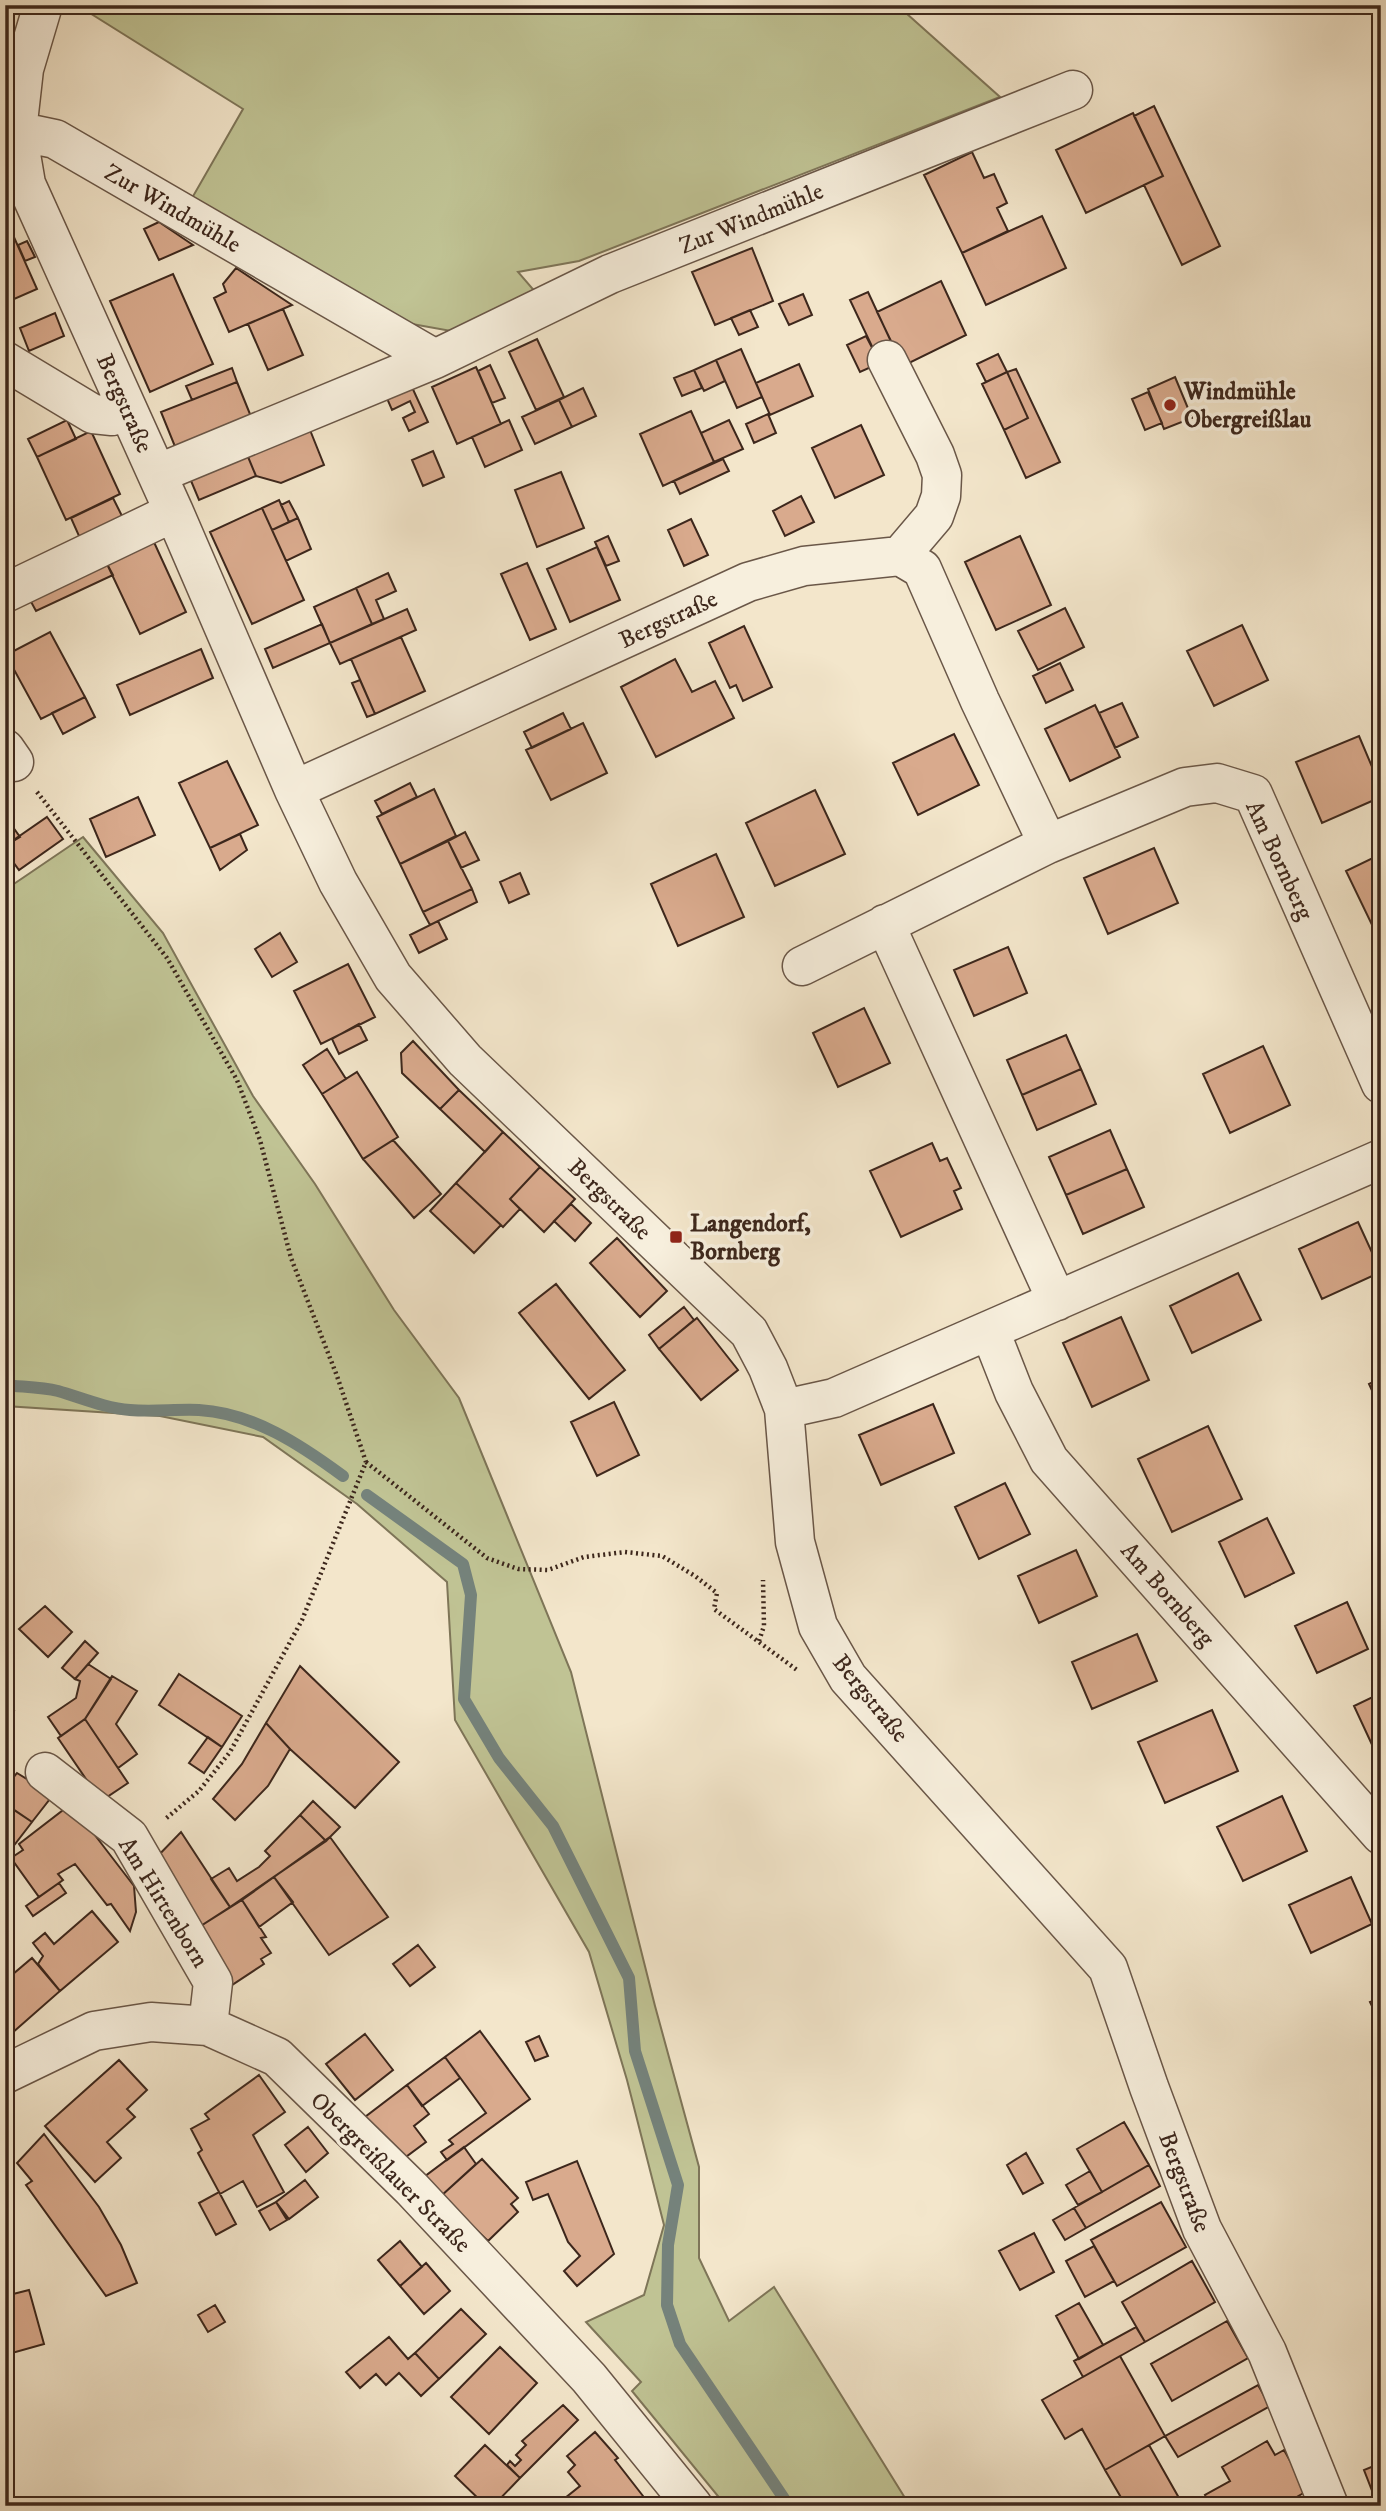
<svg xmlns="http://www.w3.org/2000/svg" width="1386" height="2511" font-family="'IM FELL DW Pica',serif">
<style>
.green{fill:#c0c394;stroke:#7e7558;stroke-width:2}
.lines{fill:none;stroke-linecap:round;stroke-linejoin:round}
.stream{stroke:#75827b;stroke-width:12}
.building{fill:#d9aa8d;stroke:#3d271c;stroke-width:2}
.minor-casing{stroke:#6a5748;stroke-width:41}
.path{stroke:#3d271c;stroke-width:4.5;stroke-dasharray:2 3.5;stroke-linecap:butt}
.minor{stroke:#f7efdd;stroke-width:38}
.poi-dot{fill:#8f2418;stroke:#f7efdd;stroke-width:2.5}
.labels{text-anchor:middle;stroke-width:7;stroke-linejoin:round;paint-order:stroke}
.street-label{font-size:24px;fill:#3d271c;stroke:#f7efdd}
.poi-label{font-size:24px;font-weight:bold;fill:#3d271c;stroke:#f7efdd;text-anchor:start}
</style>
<rect width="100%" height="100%" fill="#f3e6cb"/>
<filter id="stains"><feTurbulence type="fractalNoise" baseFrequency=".00286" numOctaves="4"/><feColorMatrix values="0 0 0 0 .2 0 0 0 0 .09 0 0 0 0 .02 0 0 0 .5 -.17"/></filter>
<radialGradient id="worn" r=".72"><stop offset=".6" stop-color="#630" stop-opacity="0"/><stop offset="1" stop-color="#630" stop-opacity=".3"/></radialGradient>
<path class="green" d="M77 5H897L1000 97 579 261 518 272 538 295 451 331 401 322 188 205 243 109Z
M83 837 163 933 253 1096 315 1184 394 1310 459 1398 571 1672 655 2006 699 2167V2258L729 2321 774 2287 910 2506H726L632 2391 641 2382 586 2322 644 2295 664 2225 627 2080 589 1952 455 1720 447 1582 357 1504 263 1437 160 1416 5 1406V890Z"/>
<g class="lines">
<path class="stream" d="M5 1385C22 1387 41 1387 58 1391 82 1398 105 1408 130 1410 153 1412 176 1409 199 1410 253 1413 301 1445 343 1476
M367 1495 463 1564 471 1595 464 1699 499 1758 553 1826 629 1978 635 2051 678 2185 668 2245 667 2305 680 2344 789 2506"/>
</g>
<path class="building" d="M1154 106 1220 246 1182 265 1144 185 1163 176 1134 116Z
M1133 113 1163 176 1086 213 1056 150Z
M972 152 984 178 994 174 1007 203 997 208 1008 231 962 253 924 175Z
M1042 216 1066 268 986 305 962 253Z
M5 217 37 289 5 303Z
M159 222 193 245 159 260 144 229Z
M27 241 35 257 25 261 18 245Z
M752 248 773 301 715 325 692 272Z
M236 268 292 305 229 332 214 298 226 292 223 284Z
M173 274 213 364 150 392 110 301Z
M941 281 966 335 903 366 877 312Z
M868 292 894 348 877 357 850 300Z
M803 294 812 315 789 325 779 304Z
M283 309 303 355 268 370 248 324Z
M750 310 758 327 739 335 731 318Z
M55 313 64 336 29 351 20 328Z
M866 336 880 363 860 372 847 345Z
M537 339 564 397 536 410 509 352Z
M741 349 762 397 737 408 716 360Z
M998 354 1007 372 986 382 977 364Z
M716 360 725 381 704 391 694 370Z
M799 364 813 396 770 415 756 383Z
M490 365 505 398 492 403 478 371Z
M476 367 501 424 457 444 432 387Z
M232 368 237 382 192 400 186 386Z
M1016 369 1060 462 1026 478 1004 430 1028 418 1007 372Z
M694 370 702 388 682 396 674 378Z
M1007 372 1028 418 1004 430 982 384Z
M1175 377 1192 418 1164 429 1148 389Z
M237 382 254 424 178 454 161 412Z
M411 385 428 422 409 431 403 418 415 412 410 401 392 410 386 396Z
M583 388 596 416 572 427 559 400Z
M1148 392 1162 423 1145 430 1132 399Z
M559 400 572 427 535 444 522 417Z
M691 411 714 462 663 486 640 434Z
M768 414 776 433 754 443 746 424Z
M67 420 76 439 37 457 28 439Z
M509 420 522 450 485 467 472 437Z
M729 420 743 449 714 462 701 433Z
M308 425 324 465 281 483 256 476 246 452Z
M861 425 884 475 835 498 812 448Z
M91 431 120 494 66 520 37 457Z
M433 451 444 477 423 486 412 460Z
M246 452 256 476 199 500 189 476Z
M723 459 729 471 680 494 674 481Z
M561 472 584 528 537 547 515 490Z
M801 496 814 522 785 536 773 511Z
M113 498 126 524 83 545 71 518Z
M279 500 289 522 272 530 262 508Z
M289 501 298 518 289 522 281 505Z
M262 508 304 600 252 624 210 532Z
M298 518 311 549 286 561 272 530Z
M691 519 708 555 684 566 668 530Z
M608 536 619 561 606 566 595 542Z
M1020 536 1051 605 996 630 965 562Z
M153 540 186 612 140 634 106 562Z
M597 547 620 600 570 622 547 569Z
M106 562 113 575 36 611 29 598Z
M527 563 556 629 530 640 501 574Z
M388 573 396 591 376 600 384 619 372 624 356 588Z
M356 588 372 624 330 643 314 607Z
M1065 608 1084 647 1038 670 1018 631Z
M407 609 416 630 340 664 330 643Z
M322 624 330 643 273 668 265 649Z
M1242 625 1268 680 1214 706 1187 651Z
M744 626 772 687 743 701 736 685 730 688 709 643Z
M50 632 85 697 41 719 6 655Z
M401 637 425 691 375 714 351 659Z
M201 649 213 678 130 715 117 685Z
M675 659 692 692 715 681 734 718 656 757 621 687Z
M1060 663 1073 690 1046 703 1033 676Z
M360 680 375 714 367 717 352 683Z
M85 697 95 717 63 734 52 713Z
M1122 703 1138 737 1115 748 1099 713Z
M1095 705 1120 757 1070 781 1045 729Z
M563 713 571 729 532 748 524 732Z
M583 723 607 773 551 800 526 750Z
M954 734 979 785 918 815 893 763Z
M1359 736 1381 788V797L1322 823 1296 762Z
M227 761 258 825 210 848 179 783Z
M410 783 417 797 382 814 375 801Z
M434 789 456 836 400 864 377 817Z
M815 790 845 854 775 886 746 823Z
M138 797 155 835 106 857 90 819Z
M5 816 20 837 5 846Z
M47 817 63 839 19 870 5 851V846Z
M465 832 479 860 461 868 448 841Z
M240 834 247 850 220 870 210 848Z
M448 841 472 889 423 912 400 864Z
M1154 848 1178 903 1108 934 1084 878Z
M716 854 744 917 678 946 651 884Z
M1381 854V926L1374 929 1346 871Z
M520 873 529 894 509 903 500 882Z
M472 889 477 902 430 925 423 912Z
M438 921 447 939 419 953 410 935Z
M280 933 297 962 272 977 255 949Z
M1008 947 1027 993 974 1016 954 970Z
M348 964 375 1017 321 1044 294 991Z
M864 1008 890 1063 838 1087 813 1033Z
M359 1024 367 1040 339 1054 332 1039Z
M1066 1035 1081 1069 1022 1095 1007 1060Z
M413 1041 459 1090 440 1109 402 1073 401 1053Z
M1263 1046 1290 1105 1230 1133 1203 1074Z
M327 1049 346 1079 322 1094 303 1065Z
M1081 1069 1096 1104 1037 1130 1022 1095Z
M357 1072 398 1137 363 1159 322 1094Z
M459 1090 503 1132 485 1152 440 1109Z
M1110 1130 1127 1169 1066 1195 1049 1157Z
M503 1132 540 1167 510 1199 520 1209 503 1227 456 1183Z
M393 1140 441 1194 414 1218 363 1159Z
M932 1143 940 1161 947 1158 961 1188 954 1191 962 1209 901 1237 870 1171Z
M540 1167 575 1199 544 1232 510 1199Z
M1127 1169 1144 1207 1083 1234 1066 1195Z
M456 1183 501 1225 474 1253 430 1211Z
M571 1204 591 1223 575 1241 554 1221Z
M1358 1222 1381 1272 1322 1299 1299 1249Z
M617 1238 667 1291 640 1317 590 1263Z
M1238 1273 1261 1320 1192 1353 1170 1306Z
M556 1284 625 1370 589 1399 519 1313Z
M684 1307 694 1320 659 1349 649 1335Z
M1121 1317 1149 1380 1092 1407 1063 1343Z
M697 1318 738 1370 701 1400 659 1349Z
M1381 1378V1410L1369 1384Z
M614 1402 639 1455 597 1476 571 1422Z
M933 1404 954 1453 881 1485 859 1435Z
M1208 1426 1242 1499 1172 1532 1138 1459Z
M1005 1483 1030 1534 979 1559 955 1507Z
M1267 1518 1294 1573 1245 1597 1219 1542Z
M1076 1550 1097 1596 1039 1623 1018 1576Z
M1347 1602 1368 1649 1317 1673 1295 1626Z
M45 1606 72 1632 48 1657 19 1629Z
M1137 1634 1157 1681 1092 1709 1072 1662Z
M85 1641 98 1653 75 1679 62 1668Z
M88 1664 111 1679 85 1719 61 1736 48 1717 76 1698 80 1681 75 1679Z
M300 1666 399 1762 355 1808 290 1749 266 1723Z
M179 1674 242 1716 222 1747 159 1705Z
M112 1676 137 1691 116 1724 137 1754 118 1768 85 1719Z
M1381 1693V1764L1354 1706Z
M5 1707 14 1711 5 1730Z
M1212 1710 1238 1771 1165 1803 1138 1742Z
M85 1719 128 1783 101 1801 58 1738Z
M266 1723 290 1749 268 1786 235 1820 213 1799 242 1764Z
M208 1737 222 1747 204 1773 189 1763Z
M5 1768 14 1774 5 1787Z
M17 1773 53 1795 32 1822 5 1804V1788Z
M1282 1796 1307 1851 1243 1881 1217 1827Z
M313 1801 340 1827 326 1841 300 1815Z
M71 1804 134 1886 136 1912 130 1931 111 1904 107 1905 75 1864 58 1874 63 1880 39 1897 11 1858 23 1850 19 1844Z
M13 1809 32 1822 12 1848 5 1852V1819Z
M300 1815 326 1841 230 1907 211 1879 229 1868 237 1881 259 1867 270 1856 265 1851Z
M181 1832 230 1907 196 1929 153 1861Z
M330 1837 388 1917 329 1955 274 1877Z
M274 1877 293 1902 259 1927 242 1900Z
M1351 1877 1372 1924 1311 1953 1289 1905Z
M59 1883 66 1893 33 1916 26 1906Z
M242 1900 266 1937 261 1938 271 1953 261 1959 264 1964 232 1985 196 1929Z
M92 1911 118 1942 60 1991 38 1964 43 1956 33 1943 45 1933 54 1944Z
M418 1945 435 1967 410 1986 393 1964Z
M32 1958 60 1991 11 2034 5 2028V1965L13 1974Z
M1381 1998V2024L1370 2002Z
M480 2031 530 2099 447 2160 441 2152 453 2144 449 2140 486 2113 445 2057Z
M365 2034 393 2070 355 2100 326 2064Z
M539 2036 548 2056 535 2061 526 2042Z
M445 2057 460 2078 422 2106 407 2085Z
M119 2060 147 2090 127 2109 135 2117 107 2142 121 2158 95 2182 45 2126Z
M259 2075 285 2112 253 2135 284 2192 257 2207 243 2181 220 2194 198 2153 202 2150 191 2129 209 2119 205 2114Z
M407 2085 429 2114 414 2126 426 2142 399 2162 365 2117Z
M1124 2122 1149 2165 1102 2192 1077 2149Z
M308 2127 328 2153 306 2172 285 2145Z
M44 2134 99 2207 121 2245 137 2283 106 2296 26 2185 32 2181 17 2163Z
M464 2147 476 2164 441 2196 424 2177Z
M1026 2153 1043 2183 1023 2194 1007 2165Z
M482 2159 518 2198 511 2204 518 2212 488 2241 441 2196Z
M577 2161 614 2254 577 2286 564 2271 580 2256 568 2242 548 2194 533 2200 526 2182Z
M1149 2165 1160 2186 1086 2228 1074 2208Z
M1090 2171 1102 2192 1078 2205 1066 2185Z
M305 2180 318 2197 289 2219 276 2202Z
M219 2192 236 2224 216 2235 199 2203Z
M276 2202 287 2220 270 2230 259 2211Z
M1161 2202 1186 2247 1117 2286 1091 2240Z
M1074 2208 1086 2228 1065 2240 1053 2220Z
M1034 2233 1054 2272 1020 2290 999 2251Z
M400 2241 422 2267 400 2286 378 2260Z
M1094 2246 1114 2281 1085 2297 1066 2261Z
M1192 2261 1215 2302 1145 2342 1122 2302Z
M426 2263 450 2291 424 2314 400 2286Z
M29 2290 44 2344 5 2355V2296Z
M1079 2303 1103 2345 1079 2359 1056 2316Z
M215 2305 225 2322 208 2332 198 2315Z
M461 2309 486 2334 439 2379 415 2353Z
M1227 2321 1248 2358 1172 2401 1151 2364Z
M1136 2327 1145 2342 1083 2377 1074 2361Z
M389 2337 408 2359 415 2353 439 2379 421 2396 399 2373 386 2385 376 2374 360 2388 346 2372Z
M500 2347 537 2383 489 2434 451 2397Z
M1120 2356 1165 2436 1105 2470 1082 2429 1065 2439 1042 2400Z
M1258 2385 1270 2406 1178 2457 1165 2436Z
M563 2405 578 2420 520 2478 507 2465 510 2461 515 2466 521 2460 516 2455 526 2445 522 2441Z
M595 2432 618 2458 615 2460 643 2496 631 2506H555L580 2486 568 2472 575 2465 567 2456Z
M1267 2441 1275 2455 1284 2450 1307 2491 1281 2506H1211L1205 2495 1230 2481 1222 2467Z
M485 2445 520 2478 493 2506H486L455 2476Z
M1149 2445 1179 2498 1166 2506H1126L1105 2470Z
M1381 2463V2506H1378L1364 2470Z
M1179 2498 1184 2506H1166Z"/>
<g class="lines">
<defs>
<path id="minor" d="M43 5 24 69 17 131 26 184 174 512 294 790 338 882 393 977 465 1060 749 1332 768 1368 784 1409 795 1542 818 1626 848 1678 1108 1968 1149 2087 1202 2229 1267 2352 1329 2506
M5 131H17L55 139 435 359
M887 360 935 455 942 475 941 496 934 516 900 556
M5 361 93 414 112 416 128 411
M157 474 435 359 610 274 1073 90
M5 593 174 512
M5 749 14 762
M294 790 748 582 804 566 900 556 922 569 980 701 1048 844
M885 924 1057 1301
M802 966 1048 844 1185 787 1217 783 1253 794 1381 1084
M990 1331 1014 1392 1049 1460 1381 1835
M784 1409 834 1398 1381 1159
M45 1772 129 1837 213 1982 208 2026
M5 2074 94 2031 151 2022 208 2026 277 2057 412 2189 589 2378 693 2506"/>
</defs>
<use href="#minor" class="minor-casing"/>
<path class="path" d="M37 792 167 958 237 1080 260 1140 291 1258 337 1376 366 1462 302 1620 230 1752 199 1791 164 1820
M366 1462 487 1558 518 1569 548 1570 584 1557 625 1552 662 1556 695 1576 717 1593 714 1609 797 1670
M759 1641 764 1626 763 1580"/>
<use href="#minor" class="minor"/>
</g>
<g class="poi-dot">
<circle cx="1170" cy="405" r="7"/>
<rect x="669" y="1230" width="14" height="14" rx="3.5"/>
</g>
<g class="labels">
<g class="street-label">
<text transform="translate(173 208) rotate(30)" y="8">Zur Windmühle</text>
<text transform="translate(751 218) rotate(-22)" y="8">Zur Windmühle</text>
<text transform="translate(125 403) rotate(66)" y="8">Bergstraße</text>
<text transform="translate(668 619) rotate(-25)" y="8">Bergstraße</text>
<text transform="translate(1280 860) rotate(65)" y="8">Am Bornberg</text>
<text transform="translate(610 1199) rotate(44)" y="8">Bergstraße</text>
<text transform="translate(1168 1594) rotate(49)" y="8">Am Bornberg</text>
<text transform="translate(871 1698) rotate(51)" y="8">Bergstraße</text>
<text transform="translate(164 1902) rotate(58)" y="8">Am Hirtenborn</text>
<text transform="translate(391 2172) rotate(45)" y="8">Obergreißlauer Straße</text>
<text transform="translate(1185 2182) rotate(69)" y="8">Bergstraße</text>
</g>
<g class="poi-label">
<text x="1184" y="399">Windmühle<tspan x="1184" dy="28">Obergreißlau</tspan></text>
<text x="690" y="1231">Langendorf,<tspan x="690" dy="28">Bornberg</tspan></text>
</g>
</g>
<rect width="1386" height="2511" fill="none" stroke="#f3e6cb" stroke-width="28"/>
<rect x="7" y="7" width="1372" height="2497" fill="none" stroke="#3d271c" stroke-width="3.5"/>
<rect x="14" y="14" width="1358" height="2483" fill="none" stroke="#3d271c" stroke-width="2"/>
<rect width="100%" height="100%" filter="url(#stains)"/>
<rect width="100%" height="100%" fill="url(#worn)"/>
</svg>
